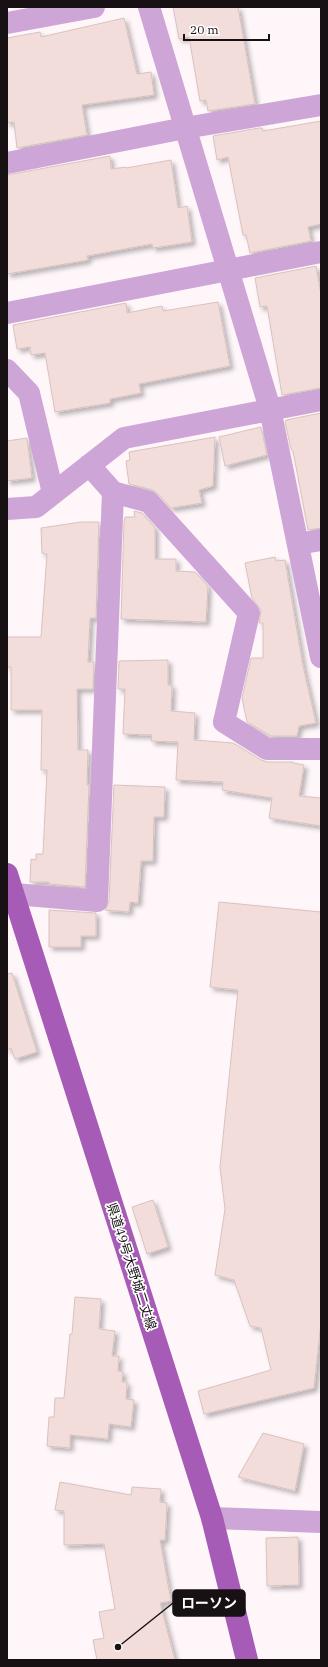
<svg xmlns="http://www.w3.org/2000/svg" width="328" height="1667" font-family="'IBM Plex Serif','Noto Sans JP',serif">
<style>
.building{fill:#f3dddb;stroke:#d8c2c0;filter:url(#shadow)}
.lines{fill:none;stroke-linecap:round;stroke-linejoin:round}
.minor{stroke:#cea5d7;stroke-width:22}
.major{stroke:#a65bb6;stroke-width:22}
.labels{text-anchor:middle;stroke-width:3.5;stroke-linejoin:round;paint-order:stroke}
.street-label{font-size:13px;fill:#181114;stroke:#fff}
.leader{fill:none;stroke:#181114;stroke-width:1.5}
.callout-dot{fill:#181114;stroke:#fff;stroke-width:1.5}
.callout{fill:#181114;stroke:#181114;stroke-width:1.5}
.callout-label{font-size:14px;text-anchor:middle;font-weight:bold;fill:#fff}
</style>
<defs>
<filter id="shadow"><feDropShadow dx="3.5" dy="3.5" stdDeviation="2" flood-color="#0004"/></filter>
</defs>
<rect width="100%" height="100%" fill="#fff6f9"/>
<path class="building" d="M173 7H238L255 104 208 111 206 100 200 101 189 37 179 39Z
M124 18 137 74 151 72 154 95 82 105 87 135 17 148 14 122 7 123V38L40 32 41 37Z
M321 121V224L308 227 311 241 250 253 246 235H243L228 157 217 160 213 136 259 128H262L263 131Z
M110 156 111 169 126 167V168L171 160 178 208 187 206 192 242 153 248 152 244 87 256 88 260 7 274V175Z
M316 266 321 295V388L282 395 267 306 260 307 255 278Z
M218 302 230 366 139 384 141 393 110 399V403L55 412 45 353 31 355 30 347 17 349 13 325 126 303 127 313 162 306 163 311Z
M321 413V528L308 530 293 451 291 449 285 422 286 420Z
M261 427 267 455 225 466 219 437Z
M215 437 213 486 199 490 202 503 171 508 158 494 153 490 129 484 126 461 130 460 129 452Z
M27 438 32 478 7 481V441Z
M134 511 142 513 155 528V559H176V571L195 572 208 586 206 622 121 619 124 522 125 517H135Z
M81 522H99L96 618H90L88 662H94L93 689H77L78 750H88L87 785H89L85 887 49 884V882H30L31 859 36 860V854H43L47 770H41L42 710H11V667H7V637H41L47 554 42 553 41 528Z
M275 557 276 561 285 560 303 666 316 723 299 726 297 736H271L247 722 242 698 251 658H263V623H259L261 610 252 598 245 563Z
M168 660V685H172L171 711 195 713 194 740 233 743 261 760 267 762H293V763L304 765 299 796 321 798V826L269 818 272 798 222 790 223 782 176 780 178 742 151 741 152 735 123 734 125 689H118L119 661Z
M114 785 165 787 164 817H154L153 861H141L138 903 130 902 129 912 105 910 109 901Z
M219 902 321 912V1322L314 1388 204 1414 198 1391 271 1370 261 1328 250 1326 234 1280 215 1275 225 1209 220 1167 238 990 210 987Z
M49 910 96 913V936H81V947H49Z
M12 973 37 1052 15 1059 11 1048 7 1050V974Z
M153 1200 168 1247 147 1254 132 1207Z
M75 1297 101 1299 99 1329 115 1331 112 1356H119L118 1371 123 1372 122 1382H127L126 1399 134 1400 131 1427 109 1424 108 1439 70 1435V1448L47 1446 49 1417H54L55 1398H64L70 1334H72Z
M263 1433 304 1444 295 1491 238 1477Z
M60 1482 131 1495 132 1487 161 1489 160 1502 167 1503 165 1540H160L171 1601 160 1603 175 1660H97L93 1640 104 1638 99 1612 115 1609 104 1544 64 1545V1511L55 1510Z
M298 1537 299 1585 267 1586 266 1538Z"/>
<g class="lines">
<path class="minor" d="M149 7 270 409 321 657
M7 23 94 7
M7 163 185 128 321 105
M7 313 321 252
M7 370 29 393 53 493
M113 492 149 502 249 613 224 722 267 749H321
M7 509 36 507 124 438 321 400
M298 544 321 540
M14 894 97 901 113 492 89 465
M212 1518 321 1522"/>
<path class="major" d="M7 874 212 1518 247 1660"/>
</g>
<g class="labels">
<g class="street-label">
<text transform="translate(132 1266) rotate(72)" y="5">県道49号大野城二丈線</text>
</g>
</g>
<path class="leader" d="M118 1647L173 1603"/>
<circle class="callout-dot" cx="118" cy="1647" r="4"/>
<rect class="callout" x="173" y="1590" width="72" height="26" rx="4"/>
<g class="callout-label">
<text x="209" y="1608">ローソン</text>
</g>
<rect width="328" height="1667" fill="none" stroke="#181114" stroke-width="16"/>
<path d="M184 34v6h85v-6" fill="none" stroke="#181114" stroke-width="2"/>
<text x="190" y="34" font-size="12" fill="#181114" stroke="#ffffff" stroke-width="3" paint-order="stroke">20 m</text>
</svg>
